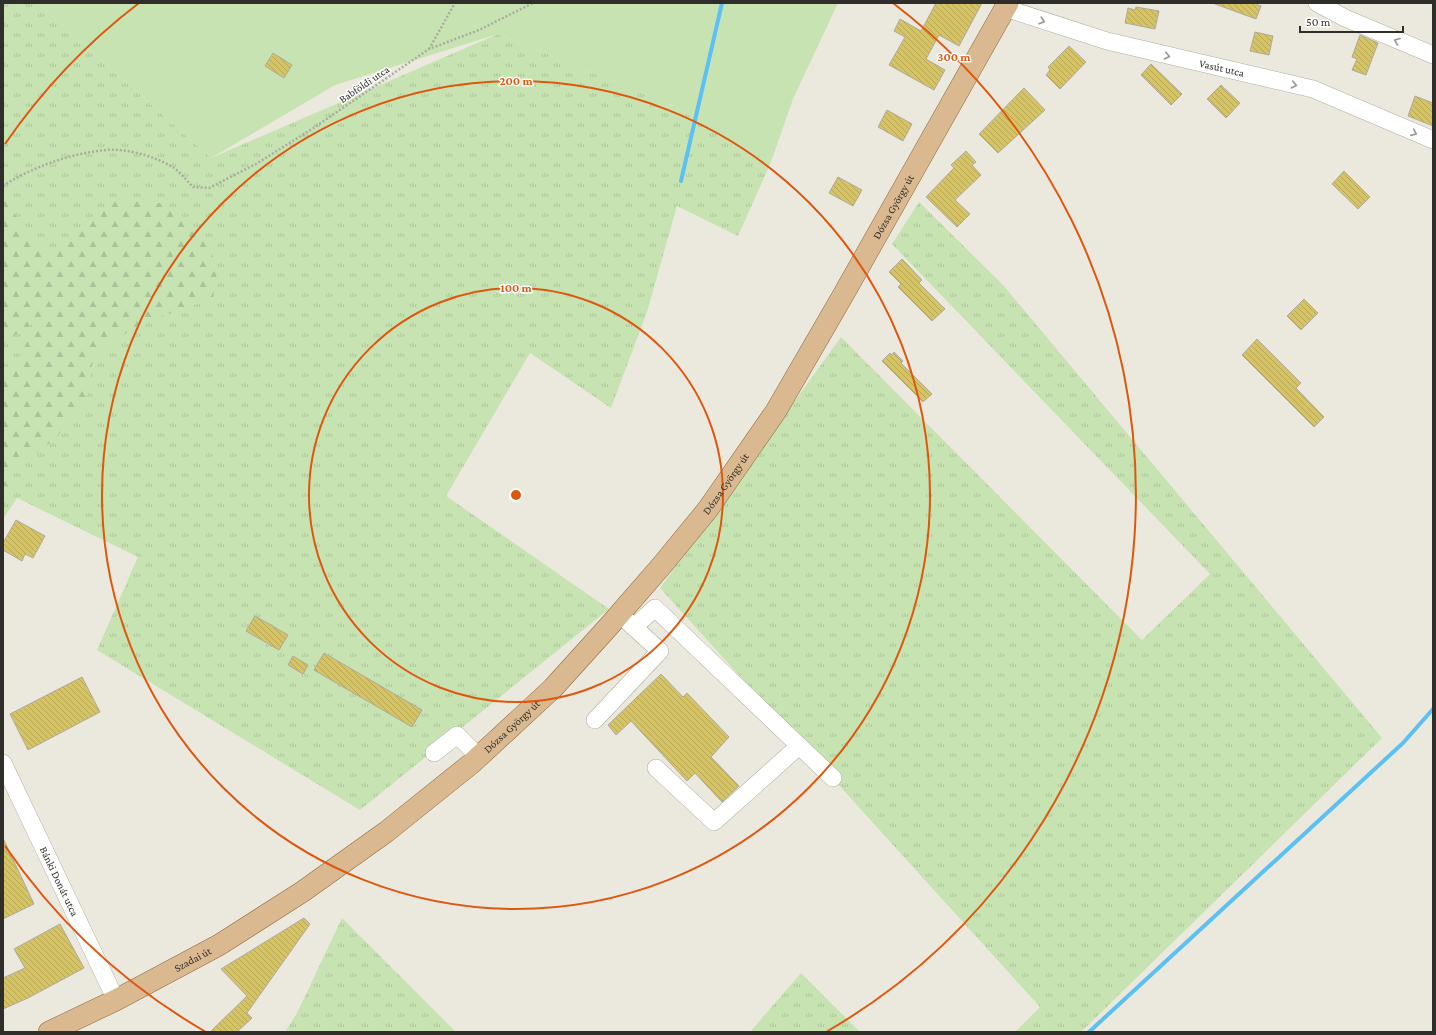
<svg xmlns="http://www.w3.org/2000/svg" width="1436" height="1035" font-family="'Crimson Pro',serif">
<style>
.grass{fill:url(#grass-tufts)}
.forest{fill:url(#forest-firs)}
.green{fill:#c7e3b2}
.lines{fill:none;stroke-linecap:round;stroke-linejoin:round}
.stream{stroke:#5cc0f2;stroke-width:4}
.building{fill:url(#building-back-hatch);stroke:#adaba1}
.minor-casing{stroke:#aeada2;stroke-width:18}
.major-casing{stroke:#8e6a3c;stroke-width:22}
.path{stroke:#acaba2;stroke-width:2.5;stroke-dasharray:2 2;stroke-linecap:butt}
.minor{stroke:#fff;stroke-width:17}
.major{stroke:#dab990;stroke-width:21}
.oneway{stroke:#979694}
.ring{fill:none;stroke:#df570e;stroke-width:2}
.labels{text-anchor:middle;stroke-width:3;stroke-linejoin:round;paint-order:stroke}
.street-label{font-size:11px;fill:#2f2e2a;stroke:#fff}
.centre{fill:#df570e;stroke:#fff;stroke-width:2}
.ring-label{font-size:12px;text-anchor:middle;font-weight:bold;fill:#df570e;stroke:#fff;stroke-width:3;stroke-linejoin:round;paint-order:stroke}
</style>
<defs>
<pattern id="grass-tufts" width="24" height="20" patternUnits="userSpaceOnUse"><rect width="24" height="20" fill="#c7e3b2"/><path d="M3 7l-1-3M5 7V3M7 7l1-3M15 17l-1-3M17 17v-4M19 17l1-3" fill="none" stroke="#abc399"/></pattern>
<pattern id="forest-firs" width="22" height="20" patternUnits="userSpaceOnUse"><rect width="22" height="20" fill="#c7e3b2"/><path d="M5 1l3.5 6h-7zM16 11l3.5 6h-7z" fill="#abc399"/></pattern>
<pattern id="building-back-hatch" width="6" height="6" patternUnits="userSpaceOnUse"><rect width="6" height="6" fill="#d5c364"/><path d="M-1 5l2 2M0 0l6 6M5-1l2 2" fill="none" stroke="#b7a857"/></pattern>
</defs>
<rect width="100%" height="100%" fill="#ebe9de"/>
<path class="grass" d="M3 3H38L211 158 498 34 677 107 710 129 771 162 738 236 677 206 647 312 611 408 530 353 446 496 609 609 360 810 97 650 138 557 17 498 3 519Z
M919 202 1003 285 1382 738 1081 1032H1015L1040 1007 660 588 841 337 1142 640 1210 574 892 244Z
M342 918 456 1032H285L297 1013Z
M801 973 860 1032H750Z"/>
<path class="forest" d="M3 191 9 198 24 237 46 255 120 198 165 204 192 223 218 265 213 298 138 325 94 355 86 398 56 438 17 469 3 490V373L19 357 39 320 3 343Z"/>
<path class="green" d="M38 3H838L793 99 771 162 710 129 677 107 498 34 335 85 211 158Z"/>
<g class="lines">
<path class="stream" d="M681 181 722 3
M1089 1032 1403 743 1433 709"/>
</g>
<path class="building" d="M936 3H982L959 46 939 35 926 59 945 70 934 90 889 65 905 37 894 31 900 19 921 31Z
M1215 3H1253L1261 6 1256 19 1215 4Z
M1136 7 1159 11 1155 29 1125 23 1128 8 1135 10Z
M1255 32 1273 36 1269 55 1250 51Z
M1360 35 1378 43 1366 75 1352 70 1357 59 1352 57Z
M1069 46 1086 62 1060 89 1046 75 1050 70 1048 67Z
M273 53 292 65 284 78 265 66Z
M1151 64 1182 94 1171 105 1141 75Z
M1221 85 1240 103 1226 118 1207 99Z
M1024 88 1045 110 998 153 979 134Z
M1415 96 1433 103V126L1408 116Z
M887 110 912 124 903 141 878 127Z
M966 151 976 162 972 165 981 175 955 200 970 214 957 227 926 197 954 168 951 165Z
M1344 171 1370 197 1358 209 1332 184Z
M838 177 862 190 853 206 829 193Z
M902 259 922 280 919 283 945 309 932 321 898 287 901 284 889 272Z
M1304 299 1318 313 1301 330 1287 316Z
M1257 339 1301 383 1296 388 1324 417 1314 427 1242 355Z
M894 352 903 361 901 363 932 394 923 402 882 361 890 353 892 355Z
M16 520 45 536 33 558 25 554 22 561 3 550V543Z
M255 616 288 635 279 650 246 631Z
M324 653 422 710 412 727 314 670Z
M293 656 308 665 303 674 288 665Z
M661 674 683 697 687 693 729 737 711 757 739 786 722 802 695 773 687 781 631 721 616 735 608 725Z
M82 677 100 712 28 750 10 714Z
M3 838 34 904 3 919Z
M304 918 310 924 247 1013 252 1018 237 1032H210L247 996 221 969Z
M60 924 84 968 28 998 3 1009V978L25 968 14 949Z"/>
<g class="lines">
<defs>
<g id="minor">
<path d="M1317 3 1345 18 1433 55"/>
<path id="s1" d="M1005 8 1107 41 1313 89 1433 140"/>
<path d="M634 627 655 608 833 778"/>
<path d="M595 720 660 651 626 620"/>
<path d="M434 753 457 735 479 757"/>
<path id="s2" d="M3 763 116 1000"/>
<path d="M656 768 714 822 799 746"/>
</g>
<g id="major">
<path id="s3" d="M49 1032 116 1000 219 945 302 892 386 832 472 763 553 688 610 625 663 564 708 509 776 411 842 297 1008 3"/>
</g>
</defs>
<use href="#minor" class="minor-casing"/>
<use href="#major" class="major-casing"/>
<path class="path" d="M429 49 455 3
M3 186C32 167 72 153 106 150 127 148 157 157 174 168 181 173 187 181 193 187L209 188 256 164 312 129 429 49 479 30 533 3"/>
<use href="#minor" class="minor"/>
<use href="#major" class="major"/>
</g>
<defs><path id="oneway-chevron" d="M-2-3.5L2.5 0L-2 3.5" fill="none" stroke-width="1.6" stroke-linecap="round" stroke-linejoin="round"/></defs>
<g class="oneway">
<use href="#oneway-chevron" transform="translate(1042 21) rotate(19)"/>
<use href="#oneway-chevron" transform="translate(1397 41) rotate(-158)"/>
<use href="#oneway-chevron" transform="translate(1167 56) rotate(13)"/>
<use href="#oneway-chevron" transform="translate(1294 85) rotate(13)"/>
<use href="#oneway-chevron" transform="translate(1414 133) rotate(24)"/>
</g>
<g class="ring">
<circle cx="516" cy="495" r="207"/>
<circle cx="516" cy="495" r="414"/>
<path d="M206 1032A620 620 0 0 1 5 846M5 144A620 620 0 0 1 139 3M893 3A620 620 0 0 1 826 1032"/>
</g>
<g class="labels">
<g class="street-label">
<text dy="4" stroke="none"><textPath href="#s1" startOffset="225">Vasút utca</textPath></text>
<text transform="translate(364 84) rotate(-34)" y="4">Babföldi utca</text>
<text dy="4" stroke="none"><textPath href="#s3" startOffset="1205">Dózsa György út</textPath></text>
<text dy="4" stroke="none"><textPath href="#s3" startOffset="881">Dózsa György út</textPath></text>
<text dy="4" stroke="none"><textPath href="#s3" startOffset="557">Dózsa György út</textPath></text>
<text dy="4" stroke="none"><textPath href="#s2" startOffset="131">Bánki Donát utca</textPath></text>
<text dy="4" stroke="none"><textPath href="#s3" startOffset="161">Szadai út</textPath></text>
</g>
</g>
<circle cx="516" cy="495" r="6" class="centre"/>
<g class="ring-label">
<text x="954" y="61">300 m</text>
<text x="516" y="85">200 m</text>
<text x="516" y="292">100 m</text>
</g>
<rect width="1436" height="1035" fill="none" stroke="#2f2e2a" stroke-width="8"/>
<path d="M1300 26v6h103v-6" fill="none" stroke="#2f2e2a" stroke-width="2"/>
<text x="1306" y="26" font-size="12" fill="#2f2e2a" stroke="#ffffff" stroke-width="3" paint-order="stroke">50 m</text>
</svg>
